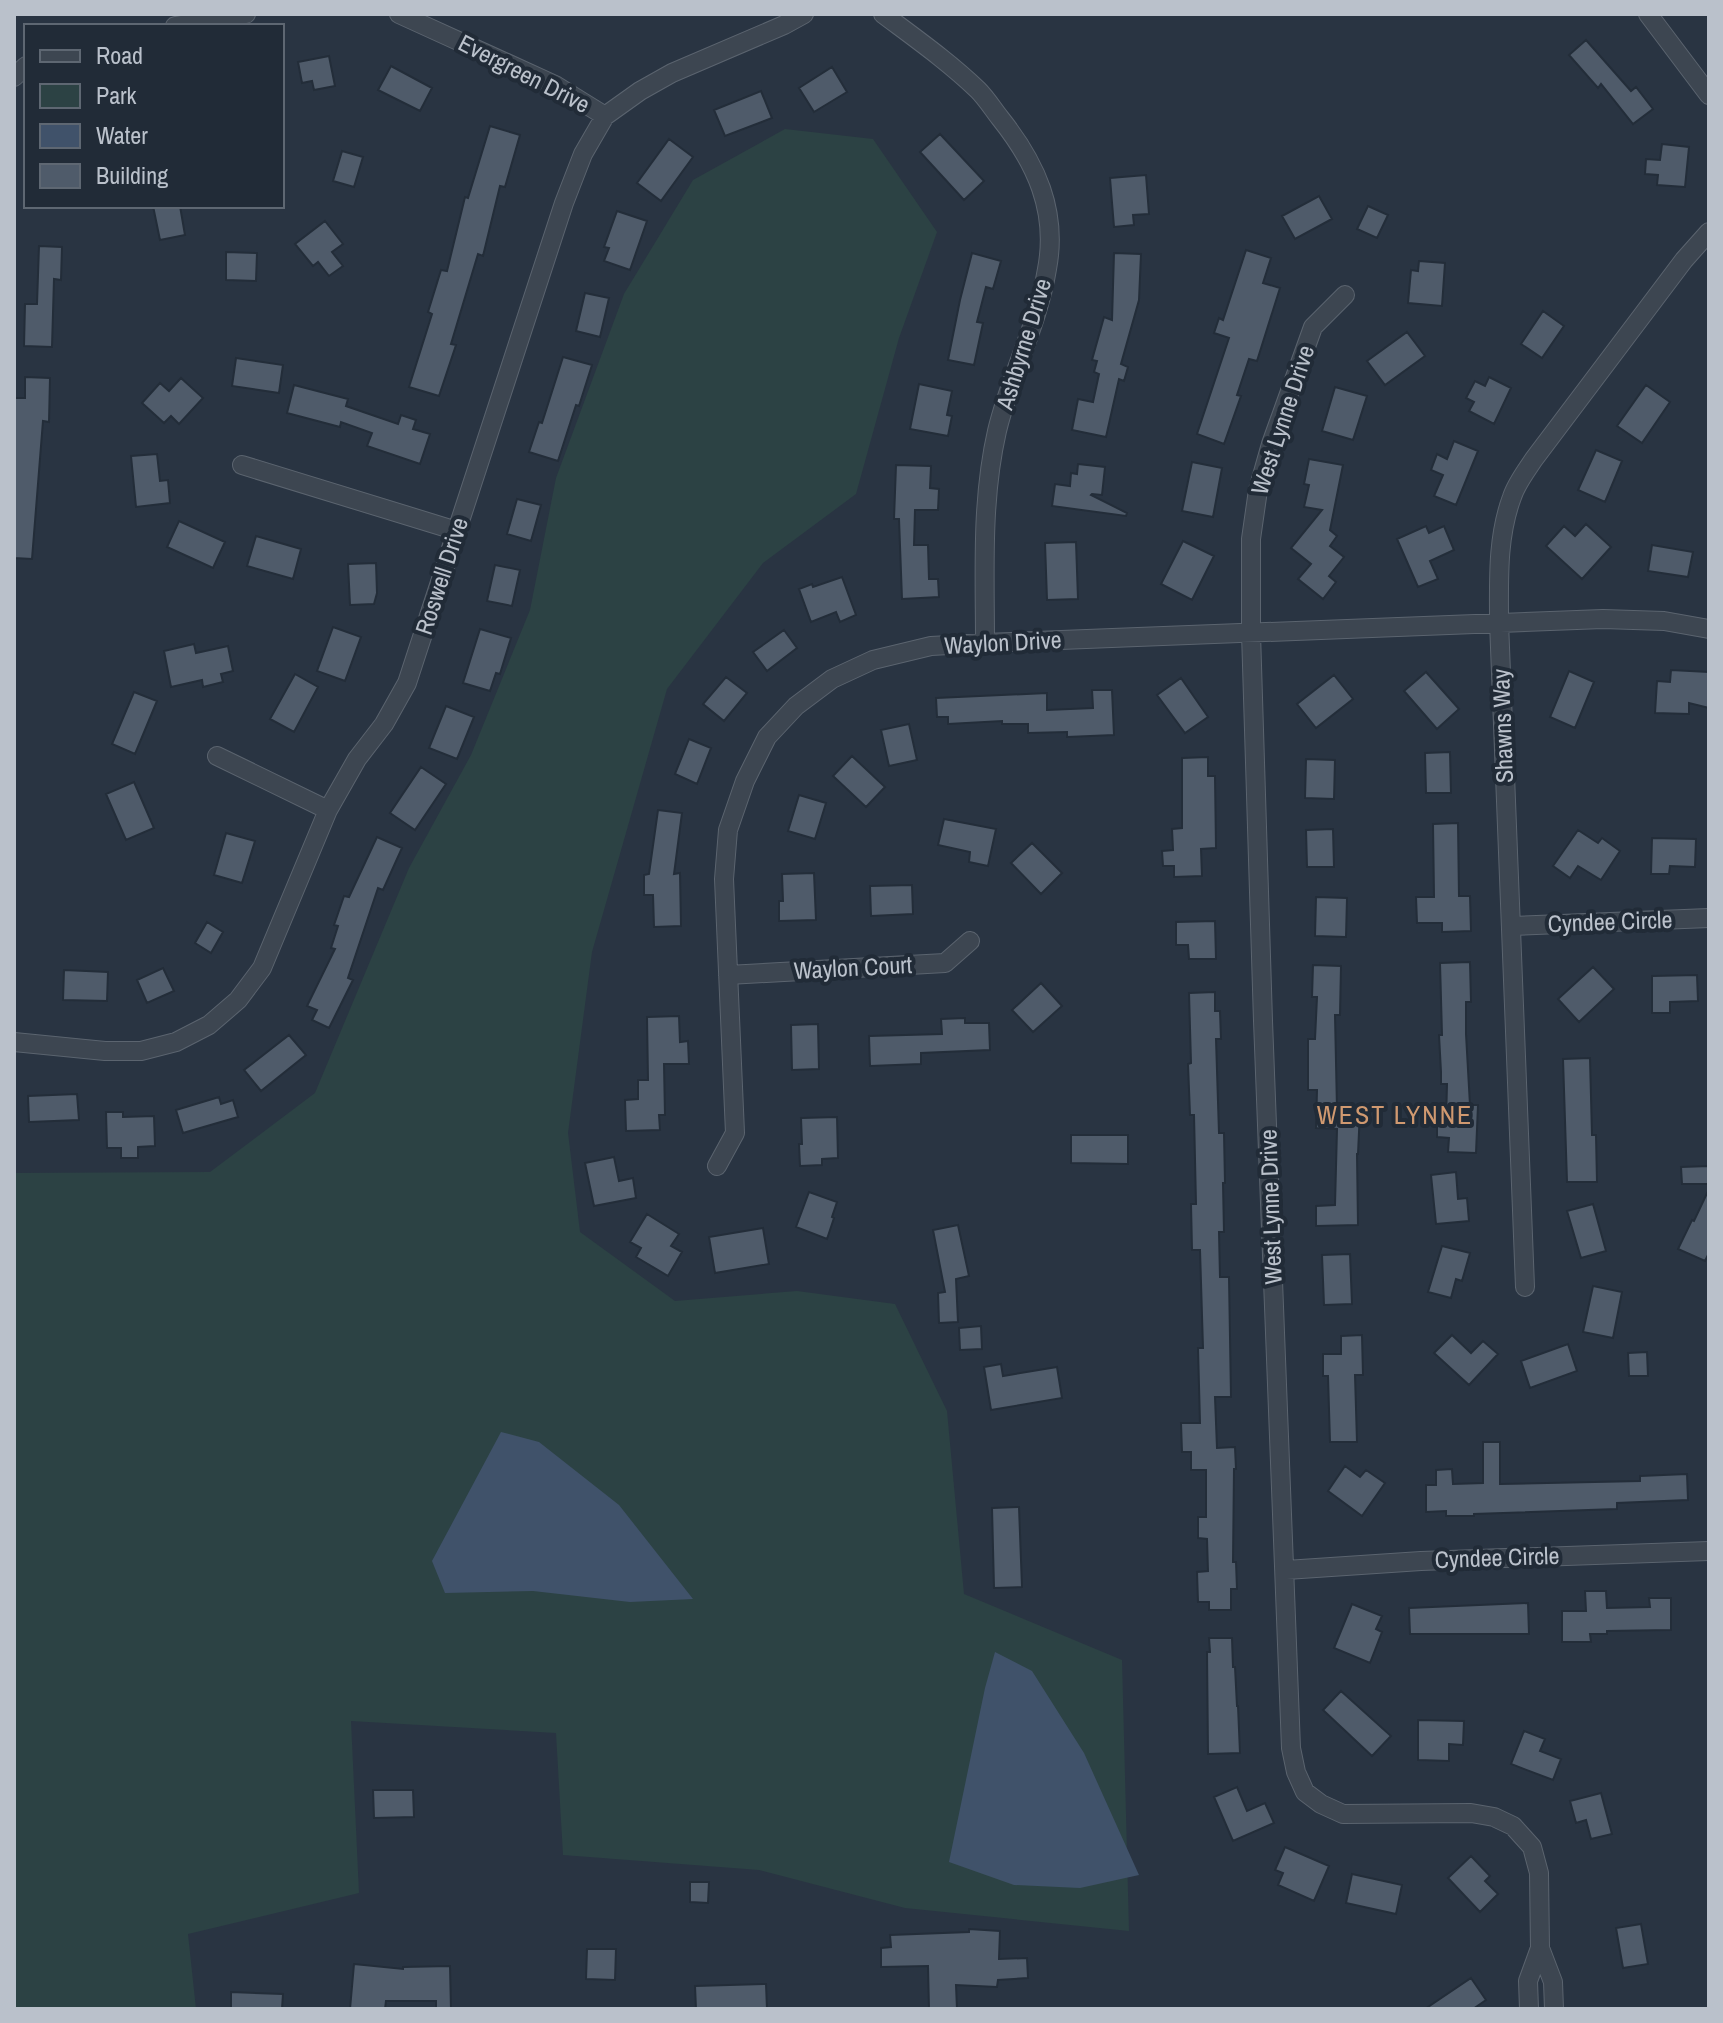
<svg xmlns="http://www.w3.org/2000/svg" width="1723" height="2023" font-family="'Archivo Narrow',sans-serif">
<style>
.green{fill:#2c4244}
.water{fill:#40526a}
.building{fill:#4f5b6a;stroke:#232d39;stroke-width:2}
.lines{fill:none;stroke-linecap:round;stroke-linejoin:round}
.minor-casing{stroke:#5b646f;stroke-width:20}
.minor{stroke:#3d4651;stroke-width:18}
.labels{text-anchor:middle;stroke-width:8;stroke-linejoin:round;paint-order:stroke}
.street-label{font-size:24px;fill:#bac1cb;stroke:#212b37}
.neighbourhood-label{font-size:26px;letter-spacing:2px;fill:#d09970;stroke:#212b37}
</style>
<rect width="100%" height="100%" fill="#293442"/>
<path class="green" d="M785 129 873 139 937 232 899 338 856 494 763 563 667 689 592 952 568 1133 580 1232 675 1301 797 1291 895 1304 947 1411 964 1594 1122 1660 1129 1931 905 1908 759 1870 563 1855 556 1733 351 1721 359 1893 188 1934 196 2009H14V1173L210 1172 315 1093 409 868 471 755 530 610 556 478 624 294 693 180Z"/>
<path class="water" d="M501 1432 539 1442 619 1505 693 1599 630 1602 533 1591 445 1593 432 1561Z
M995 1652 1032 1671 1084 1753 1139 1875 1080 1888 1014 1885 949 1862 985 1688Z"/>
<path class="building" d="M1586 40 1631 91 1636 87 1653 109 1633 124 1601 84 1598 88 1569 55Z
M329 56 335 86 314 90 312 81 302 83 298 62Z
M391 66 432 88 420 111 378 90Z
M832 67 847 92 814 112 799 88Z
M761 91 772 118 725 136 714 110Z
M490 126 520 135 505 187 500 186 483 256 478 254 451 344 456 345 439 396 409 387 432 314 428 312 441 270 447 271 465 197 468 198Z
M940 134 984 181 964 200 920 152Z
M669 139 693 157 661 201 637 183Z
M1662 144 1689 147 1685 187 1657 185 1658 175 1645 174 1646 159 1660 160Z
M342 151 363 157 354 187 333 181Z
M1146 175 1149 214 1133 215 1134 225 1114 227 1110 178Z
M1319 196 1332 219 1295 239 1282 216Z
M153 206H180L185 235 160 240Z
M1368 206 1388 215 1377 238 1357 229Z
M617 211 647 221 630 270 604 261 609 248 604 247Z
M325 221 343 244 332 252 343 266 329 276 318 262 313 266 295 244Z
M39 246 62 247 61 280 54 279 52 347 24 346 25 304H37Z
M1246 250 1271 258 1263 283 1280 288 1257 361 1249 359 1237 395 1241 396 1224 444 1197 434 1229 338 1214 333 1219 318 1223 320Z
M226 252 257 253 256 281 226 280Z
M972 253 1001 261 993 289 986 287 977 322 983 323 974 365 948 360 960 300Z
M1114 253 1141 254 1139 300 1121 364 1128 367 1124 381 1119 379 1106 437 1072 430 1078 399 1093 402 1099 374 1094 372 1097 361 1092 360 1104 317 1112 320Z
M1419 261 1445 263 1442 306 1408 303 1411 270 1418 271Z
M585 293 609 298 600 337 576 331Z
M1543 311 1564 326 1542 358 1521 344Z
M1407 332 1425 356 1385 385 1367 361Z
M563 357 592 365 579 406 576 405 558 461 529 452 539 422 542 423Z
M236 358 283 365 279 393 232 386Z
M25 377 50 378 49 422 43 421 32 559 14 558V398H25Z
M1489 377 1511 388 1494 424 1469 411 1474 402 1466 398 1475 381 1485 386Z
M181 378 203 398 179 424 171 416 164 423 142 403 160 383 169 391Z
M919 384 952 391 947 415 952 416 948 436 910 429Z
M294 385 348 399 346 406 398 424 401 415 416 420 413 429 430 434 420 464 367 446 372 433 341 422 340 427 287 413Z
M1646 385 1670 402 1642 443 1617 426Z
M1335 387 1367 396 1353 440 1322 431Z
M1454 441 1478 451 1456 505 1434 496 1443 475 1431 470 1437 454 1447 459Z
M1596 450 1622 461 1605 502 1578 490Z
M157 454 160 481 168 480 170 503 136 507 131 456Z
M1309 459 1343 465 1330 530 1337 536 1330 546 1344 557 1329 576 1336 582 1323 599 1298 579 1311 564 1291 548 1322 510 1304 507 1309 485 1304 484Z
M1192 462 1222 468 1213 517 1182 511Z
M1078 464 1105 467 1102 495 1092 494 1091 495 1127 513 1126 516 1052 506 1055 484 1070 486 1071 473 1077 474Z
M896 465 931 466 930 488 939 489 938 510H915L914 545H928L929 579H938L939 597 902 599 899 519H894Z
M517 499 541 505 531 541 507 534Z
M179 521 225 542 213 568 167 547Z
M1586 524 1611 547 1582 579 1546 546 1564 526 1575 536Z
M1426 526 1429 533 1444 526 1454 550 1430 561 1438 579 1418 587 1397 539Z
M256 536 301 549 293 579 247 566Z
M1183 541 1214 556 1192 600 1161 584Z
M1076 542 1078 599 1047 600 1045 543Z
M1652 545 1693 552 1688 577 1648 571Z
M376 563 377 593 374 604 350 605 348 564Z
M495 565 520 570 512 606 487 601Z
M842 577 856 615 840 622 836 612 811 622 799 589 812 584 813 587Z
M333 627 361 637 345 681 317 671Z
M480 629 511 638 500 674 496 673 490 691 463 683Z
M784 630 797 648 767 671 753 652Z
M194 644 196 653 228 646 233 671 221 674 223 682 203 687 202 680 171 687 164 651Z
M1671 670 1709 672V708L1689 703V714L1655 713 1657 681 1670 682Z
M1569 671 1594 682 1575 728 1550 717Z
M1426 672 1459 709 1437 729 1404 691Z
M295 674 318 687 294 732 270 719Z
M1334 675 1353 699 1316 728 1297 704Z
M726 677 747 693 724 721 703 704Z
M1181 678 1208 717 1185 733 1157 695Z
M1092 690H1112L1114 735 1067 737V732L1028 733V724H1002V721L948 724V717H937L936 698 1047 693V710L1093 708Z
M134 692 157 701 135 754 112 744Z
M446 706 474 717 457 759 429 748Z
M909 724 917 760 889 766 881 730Z
M689 739 711 748 697 784 675 774Z
M1450 752 1451 793H1426L1425 753Z
M852 756 885 787 866 807 833 776Z
M1208 757V776H1215L1216 848 1201 849 1202 876 1174 877V866H1163L1162 851 1173 850 1172 829 1182 828V758Z
M1306 759 1335 760 1334 799 1305 798Z
M421 767 446 784 415 830 390 813Z
M134 782 154 828 126 840 106 794Z
M799 795 826 803 815 839 788 831Z
M658 810 682 813 674 874 680 873 681 926 654 927 653 895H644V875L649 874Z
M944 819 996 829 988 866 969 862 970 852 938 845Z
M1458 823 1459 896H1470L1471 931 1442 932V923H1417L1416 897H1434L1433 824Z
M1333 829 1334 867H1307L1306 830Z
M1578 830 1598 843 1602 838 1620 851 1601 880 1578 866 1570 878 1553 866Z
M226 833 255 841 242 883 214 875Z
M377 837 402 848 383 890 378 888 348 978 353 980 329 1028 312 1020 317 1010 307 1006 335 949 331 948 338 926 334 925 344 896 349 897Z
M1652 838 1696 839 1695 867 1670 866 1669 874H1651Z
M1032 843 1062 873 1041 894 1011 863Z
M814 873 816 920 779 921V901H783L782 874Z
M912 885 913 914 871 916 870 886Z
M1316 897 1347 898 1346 937 1315 936Z
M1215 921 1216 959H1189L1188 945H1176V922Z
M207 922 223 932 211 953 195 943Z
M1470 962 1471 1002H1466V1034L1470 1105H1478L1476 1153 1448 1152 1449 1138 1437 1137V1121L1446 1122 1447 1084H1441V1072L1439 1035H1442L1440 963Z
M1313 965 1341 966 1340 1015H1335L1337 1109 1360 1110 1358 1154H1357L1358 1225 1316 1226V1206L1335 1205 1337 1129 1316 1128 1317 1090H1308V1039H1315L1317 997H1312Z
M1593 967 1614 989 1579 1022 1558 999Z
M163 968 174 991 147 1003 137 980Z
M64 970 108 972 107 1001 63 1000Z
M1697 975 1698 1001 1670 1002V1013H1652V976Z
M1041 983 1062 1006 1033 1032 1012 1010Z
M1215 992V1011H1220L1221 1039H1216L1219 1133H1224L1225 1183H1223L1224 1232H1219L1220 1277H1229L1231 1397H1215L1217 1448 1235 1447 1236 1469H1234L1233 1562H1236L1237 1589H1231V1610H1209V1602H1198L1197 1572 1208 1571 1207 1539 1198 1538V1517H1206V1470H1191V1452H1182L1181 1423H1200L1198 1348H1203L1200 1250H1192L1191 1204H1196L1194 1115H1190L1188 1064 1191 1063 1189 993Z
M679 1016 680 1042 688 1041 689 1064H664L665 1115H659L660 1130 626 1131 625 1100 638 1099V1080H648L647 1017Z
M965 1018V1023H989L990 1050 921 1053V1064L870 1066 869 1036 942 1034 941 1019Z
M818 1024 819 1069 792 1070 791 1025Z
M289 1035 306 1055 261 1091 244 1070Z
M1590 1058 1592 1135H1596L1597 1182H1567L1563 1059Z
M77 1094 79 1120 29 1122 28 1096Z
M219 1097 221 1104 233 1100 238 1117 183 1133 176 1110Z
M106 1112H123V1117L154 1116 155 1146 138 1147V1158H121V1148H107Z
M837 1117 838 1158 822 1159V1165L800 1166 799 1144H802L801 1118Z
M1071 1135H1128V1164L1071 1163Z
M614 1157 619 1181 633 1178 636 1198 594 1206 585 1163Z
M1709 1166V1184H1682L1681 1167Z
M1456 1172 1458 1199 1467 1198 1469 1221 1436 1224 1431 1175Z
M1709 1189V1253L1705 1261 1678 1249 1692 1220 1694 1221Z
M809 1192 837 1202 832 1217 834 1218 827 1239 796 1227Z
M1593 1204 1606 1251 1581 1258 1567 1211Z
M647 1214 679 1234 671 1246 682 1252 668 1276 636 1257 641 1248 630 1242Z
M958 1225 969 1276 956 1279 958 1322 939 1323 938 1293 945 1292 933 1230Z
M763 1228 769 1264 715 1273 709 1237Z
M1442 1246 1470 1253 1462 1281 1456 1279 1451 1298 1428 1292Z
M1350 1254 1352 1304 1324 1305 1322 1255Z
M1593 1286 1622 1292 1613 1338 1583 1332Z
M981 1326 982 1349 960 1350 959 1328Z
M1362 1335 1363 1375H1355L1357 1442H1330L1328 1376H1323V1354H1341V1336Z
M1452 1335 1471 1353 1483 1341 1498 1354 1469 1385 1434 1353Z
M1568 1344 1577 1371 1530 1388 1521 1361Z
M1647 1352 1648 1376H1629L1628 1353Z
M1001 1364 1003 1376 1057 1367 1062 1398 991 1410 984 1367Z
M1483 1442H1500V1484L1640 1481V1476L1687 1474 1688 1500 1617 1503V1509L1474 1514V1516H1446V1511L1426 1512V1485H1436V1470L1452 1469 1453 1484 1483 1483Z
M1345 1466 1360 1477 1366 1470 1385 1483 1362 1516 1328 1491Z
M1019 1507 1022 1587 994 1588 992 1508Z
M1585 1591H1606L1607 1608 1650 1607 1649 1598H1671V1630L1607 1631V1634H1590L1591 1642H1562V1611H1586Z
M1528 1603 1529 1634H1410L1409 1608Z
M1352 1604 1382 1616 1376 1629 1382 1632 1370 1663 1334 1648Z
M1209 1638H1232L1233 1667H1235L1237 1706H1238L1240 1753 1208 1754 1207 1652H1210Z
M1341 1691 1391 1736 1372 1756 1323 1710Z
M1418 1720 1464 1721 1463 1745 1449 1744V1761L1418 1760Z
M1524 1731 1545 1739 1540 1751 1561 1759 1553 1780 1511 1764Z
M1237 1787 1247 1811 1265 1803 1274 1823 1233 1841 1214 1797Z
M373 1790H413L414 1817 374 1818Z
M1601 1793 1612 1834 1591 1839 1586 1820 1576 1823 1570 1801Z
M1285 1847 1329 1866 1314 1901 1278 1885 1283 1873 1275 1870Z
M1471 1856 1490 1876 1485 1881 1498 1894 1480 1912 1448 1878Z
M1352 1874 1402 1885 1396 1914 1346 1903Z
M690 1882H709L708 1903 690 1902Z
M1641 1924 1648 1964 1623 1968 1616 1928Z
M969 1929 1000 1931 999 1959 1027 1958 1028 1978 998 1980 997 1987 956 1985 957 2009H929L928 1966 881 1967V1948L891 1947 890 1935 969 1932Z
M587 1949H616L615 1980 586 1979Z
M354 1964 403 1969V1967L450 1966 451 2009H436V2001H386L385 2009H350Z
M1471 1978 1486 2000 1473 2009H1425Z
M766 1984 767 2009H696L695 1986Z
M231 1992 283 1994 282 2009H231Z"/>
<g class="lines">
<defs>
<path id="minor" d="M399 14 555 85 605 116
M883 14C915 38 949 62 978 90 986 98 993 109 1000 118 1036 163 1058 211 1047 269 1038 325 1010 376 997 431 981 501 985 572 985 643
M1648 14 1709 95
M175 26 246 14
M14 77 26 66
M1345 295 1313 327 1271 444 1258 490 1251 539V633L1263 1021 1291 1748 1296 1772 1305 1792 1321 1804 1343 1814 1471 1813 1494 1817 1513 1826 1532 1847 1539 1873 1540 1948 1553 1982 1554 2009
M242 465 457 531
M217 756 328 810
M1511 926 1709 918
M728 975 945 963 970 941
M14 1042 105 1051H141L176 1042 209 1025 238 1000 262 968 328 810 357 759 384 724 407 683 564 203 583 154 605 116 640 91 672 73 784 25 804 14
M717 1166 735 1133 724 879 728 830 745 781 767 737 796 706 832 679 873 660 931 646 985 643 1603 619 1664 621 1709 629
M1525 1287 1499 622C1499 580 1497 537 1512 497 1516 484 1526 471 1534 459L1684 260 1709 232
M1286 1570 1421 1561 1709 1551
M1529 2009 1528 1981 1540 1948"/>
</defs>
<use href="#minor" class="minor-casing"/>
<use href="#minor" class="minor"/>
</g>
<g class="labels">
<g class="street-label">
<text transform="translate(524 74) rotate(27)" y="8">Evergreen Drive</text>
<text transform="translate(1024 344) rotate(-73)" y="8">Ashbyrne Drive</text>
<text transform="translate(1283 420) rotate(-72)" y="8">West Lynne Drive</text>
<text transform="translate(442 576) rotate(-72)" y="8">Roswell Drive</text>
<text transform="translate(1003 643) rotate(-3)" y="8">Waylon Drive</text>
<text transform="translate(1503 726) rotate(-92)" y="8">Shawns Way</text>
<text transform="translate(1610 922) rotate(-2)" y="8">Cyndee Circle</text>
<text transform="translate(853 968) rotate(-3)" y="8">Waylon Court</text>
<text transform="translate(1271 1207) rotate(-92)" y="8">West Lynne Drive</text>
<text transform="translate(1497 1558) rotate(-2)" y="8">Cyndee Circle</text>
</g>
<g class="neighbourhood-label">
<text x="1395" y="1124">WEST LYNNE</text>
</g>
</g>
<rect width="1723" height="2023" fill="none" stroke="#bac1cb" stroke-width="32"/>
<rect x="24" y="24" width="260" height="184" fill="#212b37" stroke="#5e6772" stroke-width="2"/>
<rect x="40" y="50" width="40" height="12" fill="#3d4651" stroke="#5e6772" stroke-width="2"/>
<text x="96" y="64" font-size="24" fill="#bac1cb">Road</text>
<rect x="40" y="84" width="40" height="24" fill="#2c4244" stroke="#5e6772" stroke-width="2"/>
<text x="96" y="104" font-size="24" fill="#bac1cb">Park</text>
<rect x="40" y="124" width="40" height="24" fill="#40526a" stroke="#5e6772" stroke-width="2"/>
<text x="96" y="144" font-size="24" fill="#bac1cb">Water</text>
<rect x="40" y="164" width="40" height="24" fill="#4f5b6a" stroke="#5e6772" stroke-width="2"/>
<text x="96" y="184" font-size="24" fill="#bac1cb">Building</text>
</svg>
